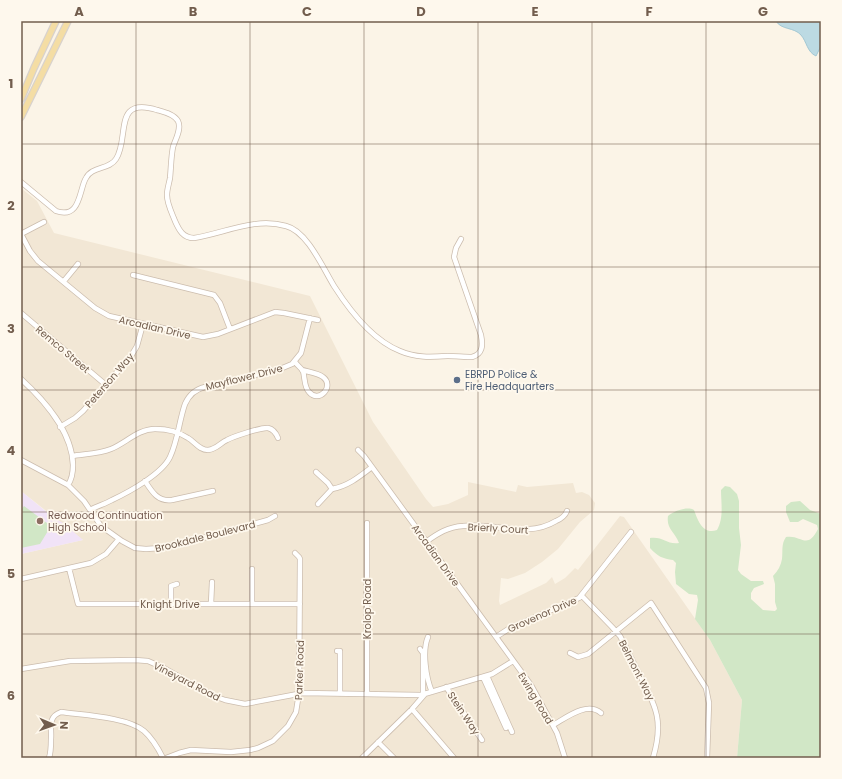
<svg xmlns="http://www.w3.org/2000/svg" width="842" height="779" font-family="Poppins,sans-serif">
<style>
.residential{fill:#f2e7d5}
.education{fill:#f1e3f7}
.green{fill:#d1e7c6}
.water{fill:#bcdae3;stroke:#a3c8d4}
.lines{fill:none;stroke-linecap:round;stroke-linejoin:round}
.minor-casing{stroke:#ccbdae;stroke-width:6}
.major-casing{stroke:#d8d2cd;stroke-width:8}
.minor{stroke:#fff;stroke-width:4.5}
.major{stroke:#f4dda4;stroke-width:5.5}
.grid{fill:none;stroke:#725d4d;stroke-width:1;stroke-opacity:0.55}
.service-dot{fill:#5c6f8a;stroke:#fef8ed;stroke-width:1.5}
.education-dot{fill:#8d6e63;stroke:#fef8ed;stroke-width:1.5}
.labels{text-anchor:middle;stroke-width:3.5;stroke-linejoin:round;paint-order:stroke}
.street-label{font-size:10px;fill:#725d4d;stroke:#fef8ed}
.service-label{font-size:10px;fill:#4e5e75;stroke:#fef8ed;text-anchor:start}
.education-label{font-size:10px;fill:#785e54;stroke:#fef8ed;text-anchor:start}
.neatline{fill:none;stroke:#725d4d;stroke-width:1.5}
.grid-label{font-size:13px;text-anchor:middle;font-weight:bold;fill:#725d4d}
</style>
<rect width="100%" height="100%" fill="#fbf4e7"/>
<path class="residential" d="M21 188 37 201 54 233 310 296 373 422 426 499 433 507 448 504 468 495V482L516 492 518 485 527 487 573 483 576 493 582 492 589 495 595 503 594 510 580 522 558 549 542 562 525 573 508 579 501 578 499 601 500 605 546 583 552 577 555 584 565 578 575 568 578 570 620 516 624 517 710 640 742 700 737 758H21V554L83 540 21 491Z"/>
<path class="education" d="M21 491 54 518 63 523 83 540 21 554Z"/>
<path class="green" d="M725 486 730 487 737 494 739 501V528L741 545 738 570 741 574 751 581H763L764 584 754 588 751 593V599L763 610 775 611 777 609 775 602V584L773 576C778 571 781 565 782 559 783 551 781 544 786 537 801 534 807 551 818 529L817 525 803 519 798 522H790L786 512V506L791 502 800 501 810 510 821 514V758H737L742 700 710 640 695 619 698 600 697 595 689 594 676 584 675 572 676 563 673 560C663 559 657 556 650 548V538C663 536 667 545 679 543 675 532 666 529 668 516 674 511 687 506 694 510 698 521 703 535 717 530 724 518 721 503 721 490Z
M24 506 51 526 40 544 21 548V510Z"/>
<path class="water" d="M776 21H821V46L816 56C807 52 807 42 801 35 794 27 781 30 776 21Z"/>
<g class="lines">
<defs>
<path id="minor" d="M21 182 56 211C81 220 79 189 86 178 92 166 109 170 116 159 130 138 112 96 157 110 164 112 174 114 178 121 182 129 175 140 173 147 171 157 171 168 170 178 169 184 167 189 167 195 167 204 172 213 175 221 179 230 183 238 194 238 225 233 255 217 286 226 307 231 323 268 334 286 350 311 372 340 400 351 416 358 431 357 448 356 456 356 464 357 472 357 483 354 483 345 481 335L454 257 456 248 461 239
M21 234 30 251 38 261 95 308 109 316 203 337 218 334 275 312 284 313 318 320
M21 234 44 222
M133 275 214 295 220 303 230 329
M64 281 78 264
M21 313 106 385
M295 362C297 365 301 368 303 371 305 378 304 387 309 392 319 404 335 386 323 377 318 373 309 372 302 370
M21 379C45 401 72 431 73 465 73 472 72 479 68 485
M60 427 75 418 83 411 131 356 137 346 143 324
M358 450 364 456 531 685 557 733 565 758
M72 456C84 454 99 454 111 449 126 443 138 429 155 429 166 429 179 432 188 438 195 442 199 450 208 450 217 449 220 443 227 440 232 437 262 427 268 428 273 429 276 433 278 438
M21 460 68 485 84 501 101 526 122 541 135 548 146 549 161 548 192 541 268 520 275 516
M316 472 328 483 332 489
M145 481C152 492 158 502 172 500L213 491
M332 489C348 486 359 477 372 467
M318 504 332 489
M90 510C97 506 105 504 112 500 129 492 162 474 170 457 178 440 179 421 185 404 189 395 196 389 205 387L280 369 292 364 301 353 310 318
M367 523V694
M426 542C438 533 448 527 463 526 495 522 526 539 556 521 561 519 565 516 567 511
M69 568 78 604H300
M21 579 91 563 106 554 119 539
M582 596 612 627 620 636C627 649 633 662 640 675 656 707 664 721 653 758
M171 604V586L177 584
M211 604 212 582
M252 604V569
M428 637C422 651 426 678 432 692
M496 637 510 628 579 598 631 532
M420 649 423 653V695
M337 651H340V694
M570 653 578 657 588 654 651 603 706 688 709 703 707 758
M21 669 70 661 135 660 148 661 164 668 214 696 225 700 245 704 303 693 421 695 492 674 513 661
M487 676 512 732
M483 677 506 728
M446 687 482 740
M412 709 454 758
M553 725C566 718 587 701 601 713
M378 742 394 758
M49 758C51 752 51 746 51 739 52 728 47 717 61 712 82 715 128 717 144 731 152 738 158 748 163 758
M166 758 179 753 191 750 231 752 250 750 258 748 273 741 288 726 296 712 299 693 300 559 299 557 295 553
M362 758 412 709 425 694"/>
<path id="major" d="M21 99 34 68 56 21
M21 117 68 21"/>
</defs>
<use href="#minor" class="minor-casing"/>
<use href="#major" class="major-casing"/>
<use href="#minor" class="minor"/>
<use href="#major" class="major"/>
</g>
<path class="grid" d="M136 21V758M250 21V758M364 21V758M478 21V758M592 21V758M706 21V758M21 144H821M21 267H821M21 390H821M21 512H821M21 634H821"/>
<circle class="service-dot" cx="457" cy="380" r="4"/>
<circle class="education-dot" cx="40" cy="521" r="4"/>
<g class="labels">
<g class="street-label">
<text transform="translate(155 327) rotate(13)" y="4">Arcadian Drive</text>
<text transform="translate(63 349) rotate(40)" y="4">Remco Street</text>
<text transform="translate(244 377) rotate(-14)" y="4">Mayflower Drive</text>
<text transform="translate(109 380) rotate(-49)" y="4">Peterson Way</text>
<text transform="translate(498 528) rotate(3)" y="4">Brierly Court</text>
<text transform="translate(205 536) rotate(-14)" y="4">Brookdale Boulevard</text>
<text transform="translate(436 555) rotate(54)" y="4">Arcadian Drive</text>
<text x="170" y="608">Knight Drive</text>
<text transform="translate(367 609) rotate(-90)" y="4">Krolop Road</text>
<text transform="translate(542 614) rotate(-24)" y="4">Grovenor Drive</text>
<text transform="translate(299 670) rotate(-88)" y="4">Parker Road</text>
<text transform="translate(637 670) rotate(63)" y="4">Belmont Way</text>
<text transform="translate(187 681) rotate(27)" y="4">Vineyard Road</text>
<text transform="translate(536 698) rotate(59)" y="4">Ewing Road</text>
<text transform="translate(464 713) rotate(56)" y="4">Stein Way</text>
</g>
<g class="service-label">
<text x="465" y="378">EBRPD Police &amp;<tspan x="465" dy="12">Fire Headquarters</tspan></text>
</g>
<g class="education-label">
<text x="48" y="519">Redwood Continuation<tspan x="48" dy="12">High School</tspan></text>
</g>
</g>
<rect width="842" height="779" fill="none" stroke="#fef8ed" stroke-width="44"/>
<g transform="translate(54 725) rotate(92)" stroke="#fef8ed" stroke-width="3" paint-order="stroke">
<path d="M0-3L7 15L0 10L-7 15Z" fill="#725d4d"/>
<text y="-6" font-size="11" font-weight="bold" text-anchor="middle" fill="#725d4d">N</text>
</g>
<rect x="22" y="22" width="798" height="735" class="neatline"/>
<g class="grid-label">
<text x="79" y="16">A</text>
<text x="193" y="16">B</text>
<text x="307" y="16">C</text>
<text x="421" y="16">D</text>
<text x="535" y="16">E</text>
<text x="649" y="16">F</text>
<text x="763" y="16">G</text>
<text x="11" y="88">1</text>
<text x="11" y="210">2</text>
<text x="11" y="333">3</text>
<text x="11" y="455">4</text>
<text x="11" y="578">5</text>
<text x="11" y="700">6</text>
</g>
</svg>
